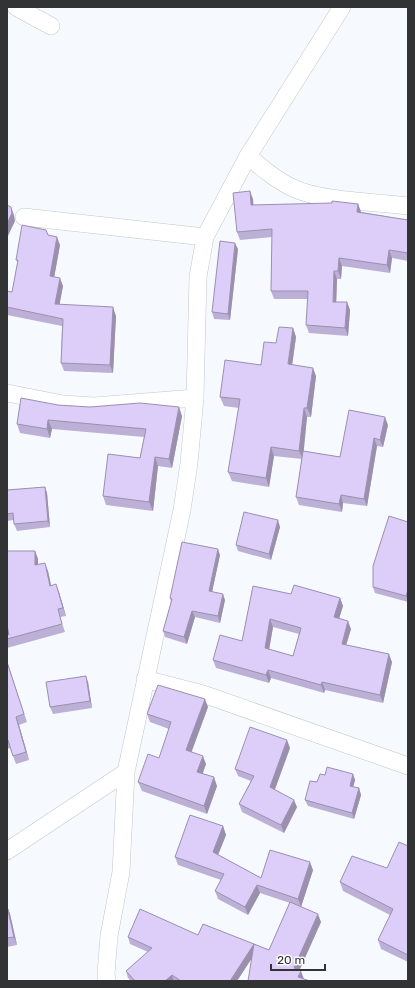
<svg xmlns="http://www.w3.org/2000/svg" width="415" height="988" font-family="Rubik,sans-serif">
<style>
.lines{fill:none;stroke-linecap:round;stroke-linejoin:round}
.minor-casing{stroke:#c3c7cb;stroke-width:18}
.minor{stroke:#fff;stroke-width:17}
.wall{fill:#bdb0d6;fill-rule:evenodd}
.shaded-wall{fill:#9a90ae}
.building{fill:#dccdf9;stroke:#9a90ae;fill-rule:evenodd}
</style>
<rect width="100%" height="100%" fill="#f6fafe"/>
<g class="lines">
<defs>
<path id="minor" d="M16 7 51 26
M248 156C262 168 276 180 293 188 320 201 377 202 408 206
M24 217 205 237
M7 393 63 404 94 406 195 398
M145 679 203 694 408 766
M7 851 126 772
M107 981 106 974 109 936 121 872 126 772 182 510 189 463 195 398 198 277 205 237 248 156 342 7"/>
</defs>
<use href="#minor" class="minor-casing"/>
<use href="#minor" class="minor"/>
</g>
<path class="wall" d="M253 199V205L358 204 361 212 408 220V261L392 258 390 273 342 266 341 279H337L336 302H347L350 310 348 336 309 333 306 325 308 299H274L271 291 272 237 240 240 237 232Z
M48 235 60 245 54 277 63 286 59 305 116 316 113 373 64 371 61 363 62 326 7 315V291L12 292 18 263 16 260Z
M238 249 230 320 214 319 212 312Z
M293 328 296 337 292 365 316 376 311 417H307L303 451 340 457 388 425 383 447 377 446 367 506 343 503 342 512 299 505 296 497 302 459 274 456 269 487 232 481 228 472 239 408 224 406 220 397 261 365 276 343Z
M58 405 182 416 172 468 158 466 153 511 106 505 103 496 140 458 144 437 52 429 50 438 20 433 17 424Z
M45 487 47 493 50 527 17 531 14 524V520L7 521V490Z
M408 522V602L375 593 373 587Z
M280 527 271 560 238 551 236 545Z
M35 551 38 559V565L48 571 51 586 59 592 66 616 60 617 65 632 7 648V632L9 635Z
M220 555 212 591 225 600 220 623 195 617 187 644 165 637 163 631 171 602 170 598Z
M291 594 340 598 343 606 339 619 351 629 346 645 392 662 383 703 325 690 324 693 271 678 269 683 216 668 213 660 242 641ZM273 627 299 634 293 656 269 649Z
M7 661 27 722 19 725 29 760 16 764 10 748 7 749Z
M88 682 92 708 53 714 50 707Z
M208 707 191 752 206 764 203 773 217 786 207 814 142 791 138 782 159 758 169 729 150 722 147 714Z
M290 748 274 790 297 807 284 833 242 812 239 804 251 781 238 776 235 769Z
M353 774 355 780 353 787 359 788 361 795 354 819 308 806 305 800 317 782 325 775Z
M223 826 226 835 218 855 261 878 313 870 301 907 321 922 299 970 251 959 237 981H131L128 978 126 971 148 952 130 944 128 937 198 935 254 944 269 950 290 903 260 893 248 915 218 899 215 891 221 880 178 865 175 857Z
M408 846V962L381 949 378 940 390 915 343 891 340 882 387 868Z
M7 906 10 914 17 945 7 947Z"/>
<path class="shaded-wall" d="M250 191 253 199 254 213 251 205Z
M358 204 361 212 360 220 357 212Z
M11 207 14 215 15 221 7 238V224Z
M57 237 60 245 53 284 50 276Z
M235 243 238 249 230 320 228 314Z
M389 250 392 258 390 273 387 265Z
M339 258 342 266 341 279 338 271Z
M334 271 337 279 336 310 333 302Z
M60 278 63 286 58 313 55 304Z
M347 302 350 310 348 336 345 328Z
M113 307 116 316 113 373 110 365Z
M293 328 296 337 291 373 288 364Z
M313 368 316 376 311 417 307 408Z
M179 407 182 416 172 468 169 459Z
M304 408 307 417 303 459 299 451Z
M385 417 388 425 383 447 380 440Z
M48 420 52 429 50 438 47 429Z
M374 438 377 446 367 506 364 499Z
M271 447 274 456 269 487 266 478Z
M155 457 158 466 153 511 149 502Z
M45 487 47 493 50 527 48 521Z
M341 495 343 503 342 512 339 504Z
M278 520 280 527 271 560 269 554Z
M218 549 220 555 211 597 209 591Z
M35 551 38 559V574L35 565Z
M45 563 48 571 53 594 50 586Z
M56 584 59 592 66 616 63 608Z
M408 590V601L406 596Z
M223 594 225 600 220 623 218 616Z
M340 598 343 606 337 625 334 617Z
M192 611 195 617 187 644 184 637Z
M270 619 273 627 268 656 265 648Z
M348 621 351 629 344 652 342 644Z
M389 654 392 662 383 703 380 695Z
M268 670 271 678 269 683 266 675Z
M86 676 88 682 92 708 90 701Z
M322 682 325 690 324 693 321 685Z
M205 699 208 707 189 759 186 750Z
M16 717 19 725 29 760 26 752Z
M287 740 290 748 273 795 270 787Z
M203 756 206 764 200 780 197 772Z
M353 774 355 780 352 792 350 786Z
M214 777 217 786 207 814 204 806Z
M359 788 361 795 354 819 352 813Z
M294 800 297 807 284 833 281 825Z
M223 826 226 835 216 860 213 852Z
M310 862 313 870 301 907 298 899Z
M257 885 260 893 248 915 245 907Z
M7 906 10 914 17 945 14 937Z
M318 914 321 922 297 976 294 968Z
M254 944 256 952 237 981H230Z
M301 971 304 979 298 977Z
M172 975 174 981H165Z"/>
<path class="building" d="M250 191 251 205 332 203V201L358 204 357 212 408 220V253L389 250 387 265 339 258 338 271H334L333 302H347L345 328 306 325 308 291H271L272 229 237 232 233 193Z
M7 205 11 207 12 213 7 224Z
M22 225 46 230 48 235 57 237 50 276 60 278 55 304 113 307 110 365 61 363 63 319 7 307V291L12 292 18 260H16Z
M220 241 235 243 228 314 212 312Z
M279 327 293 328 288 364 313 368 307 408H304L299 451 271 447 266 478 228 472 240 399 220 397 225 360 261 365 264 342 276 343Z
M21 398 58 405 90 407 140 403 179 407 169 459 155 457 149 502 103 496 108 454 140 458 146 429 48 420 47 429 17 424Z
M349 410 385 417 380 440 374 438 364 499 341 495 339 504 296 497 303 451 340 457Z
M45 487 48 521 14 524 13 513 7 514V490Z
M244 512 278 520 269 554 236 545Z
M389 516 408 522V590L406 596 373 587V566Z
M182 542 218 549 209 591 223 594 218 616 192 611 184 637 163 631 172 599 170 598Z
M7 551H35V565L45 563 50 586 56 584 63 608 58 609 62 624 7 639V632L9 635 7 625Z
M294 585 340 598 334 617 348 621 342 644 389 654 380 695 322 682 321 685 268 670 266 675 213 660 220 635 242 641 253 586 291 594ZM270 619 301 628 293 656 265 648Z
M7 662 24 714 16 717 26 752 13 756 8 740H7Z
M86 676 90 701 50 707 46 682Z
M158 685 205 699 186 750 203 756 197 772 214 777 204 806 138 782 148 754 159 758 171 722 147 714Z
M250 727 287 740 270 787 294 800 281 825 239 804 254 776 235 769Z
M327 767 353 774 350 786 359 788 352 813 305 800 310 781 317 782 320 774 325 775Z
M190 815 223 826 213 852 261 878 270 850 310 862 298 899 257 885 245 907 215 891 224 874 175 857Z
M399 842 408 846V955L378 940 393 909 340 882 352 856 387 868Z
M290 902 318 914 294 968 301 971 298 977 310 981H248L254 944 269 950Z
M7 906 14 937 7 938Z
M140 909 198 935 203 924 254 944 230 981H181L172 975 165 981H135L126 971 152 948 128 937Z"/>
<rect width="415" height="988" fill="none" stroke="#323335" stroke-width="16"/>
<path d="M271 964v6h54v-6" fill="none" stroke="#323335" stroke-width="2"/>
<text x="277" y="964" font-size="12" fill="#323335" stroke="#ffffff" stroke-width="3" paint-order="stroke">20 m</text>
</svg>
